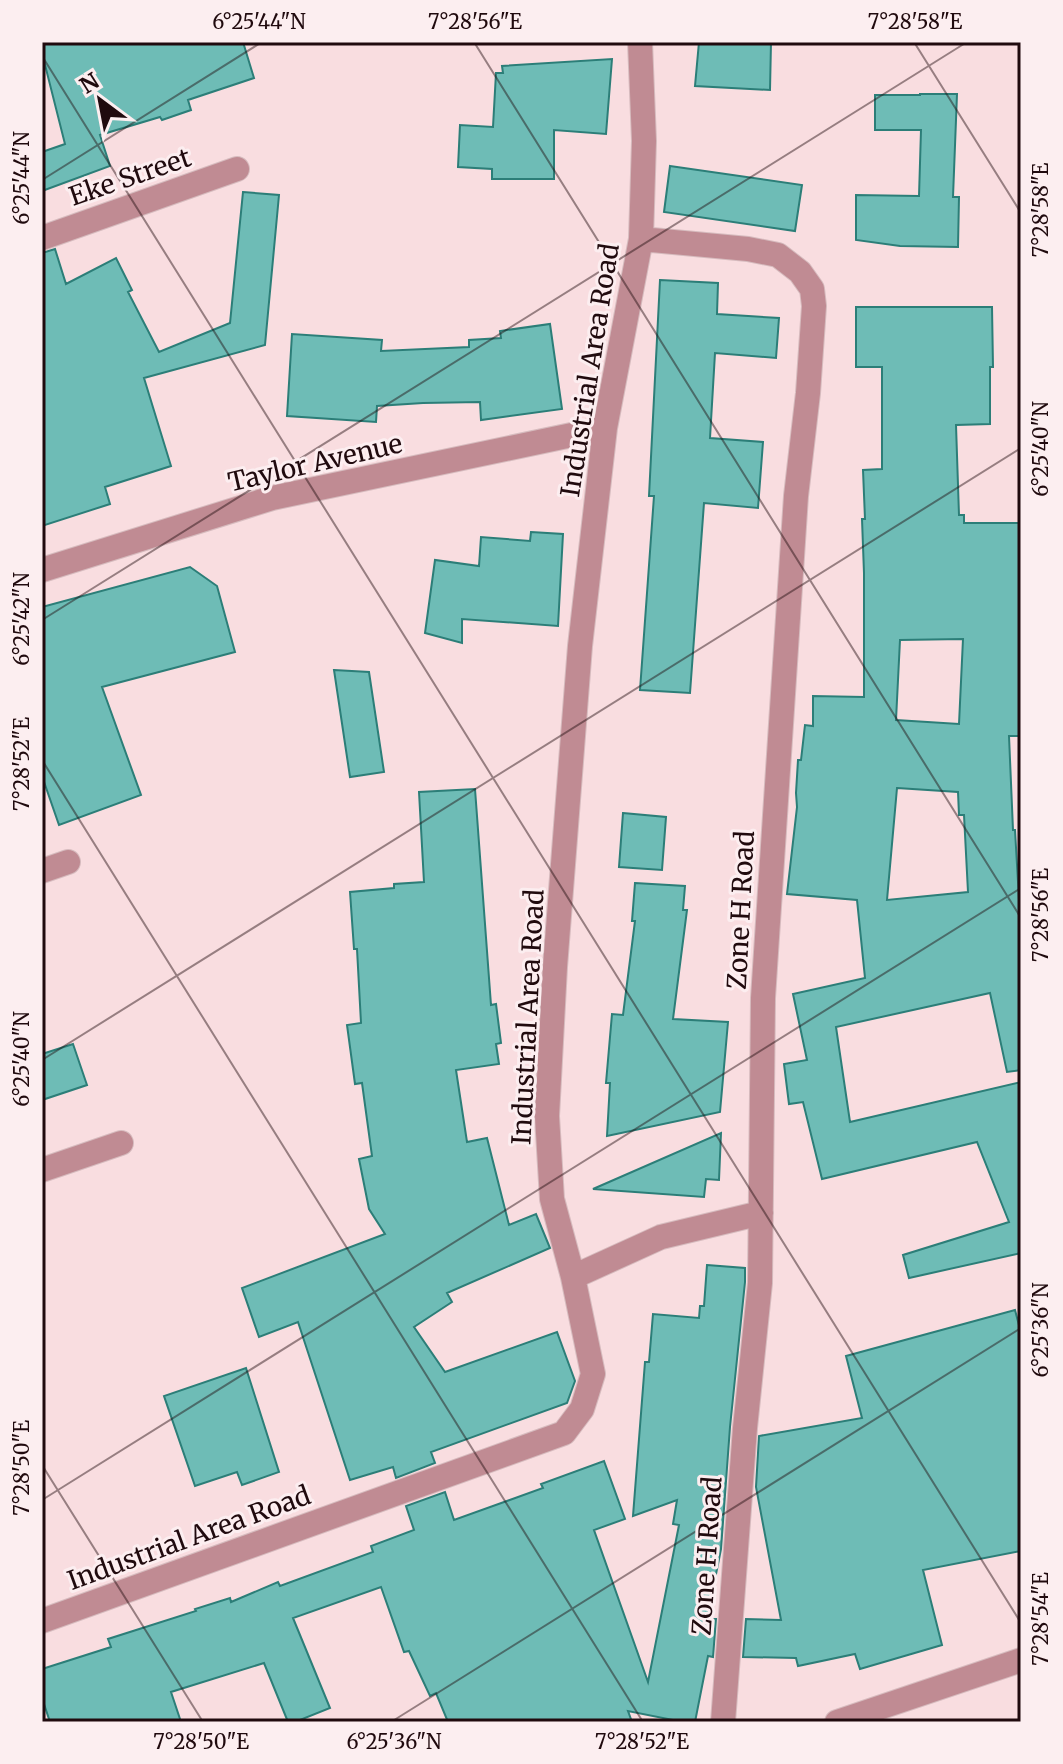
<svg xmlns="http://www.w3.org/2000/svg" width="1063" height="1764" font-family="Merriweather,serif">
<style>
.building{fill:#6ebcb6;stroke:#2c7e78;stroke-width:2;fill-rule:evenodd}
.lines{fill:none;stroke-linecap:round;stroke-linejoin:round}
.minor-casing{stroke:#d6bbbe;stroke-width:26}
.minor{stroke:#c08b93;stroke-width:24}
.ticks{fill:none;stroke:#200a0e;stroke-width:2;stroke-opacity:0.45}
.labels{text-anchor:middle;stroke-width:6;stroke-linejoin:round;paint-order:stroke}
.street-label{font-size:26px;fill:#200a0e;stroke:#fceef0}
.neatline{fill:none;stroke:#200a0e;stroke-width:3}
.ticks-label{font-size:20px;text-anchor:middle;fill:#200a0e}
</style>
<rect width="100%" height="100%" fill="#f9dde0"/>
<path class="building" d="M42 42H243L254 78 188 100 191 110 162 120 160 117 100 135 110 166 42 191V152L65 144 42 53Z
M699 42H771L770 90 695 86Z
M612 59 606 134 554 130V179H492V169L458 167 460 125 493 127 496 73H503L502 66Z
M920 94H957L953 197H959L958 247 900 246 856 240V195L919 196 921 130H875V95H920Z
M670 166 802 185 795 231 664 212Z
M243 192 279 195 265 345 144 378 171 466 105 487 110 504 42 526V253L55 249 66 284 116 258 132 290 128 292 159 352 230 323Z
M660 280 718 283 717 314 779 318 776 358 715 353 710 438 763 442 758 508 704 503 690 693 640 690 654 496H649Z
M856 307H992L993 367H990V424L956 425 959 515H964V523H1021V736H1009L1013 830H1015L1021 934V1070L1007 1072 990 993 836 1027 850 1122 1021 1082V1253L909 1278 903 1255 1009 1222 977 1142 822 1179 803 1102 789 1104 784 1064 807 1060 793 994 865 978 857 900 787 894 797 807 796 793 798 760H801L805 725 813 726V696L864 697V573L862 519H865L863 470 882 469V367H856ZM963 639 959 724 896 720 900 640ZM897 788 958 792 959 815H964L968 892 887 900Z
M550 324 562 409 481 420 480 402 423 403 377 406 376 422 287 416 292 334 382 340 381 351 469 347V340L501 338 500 331Z
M531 532 563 534 558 626 462 619V643L425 633 435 560 479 566 481 537 530 541Z
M190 567 217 586 235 652 102 687 141 795 59 825 42 776V607Z
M334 670 369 672 384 772 350 777Z
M475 789 491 1005 496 1004 501 1043 496 1044 499 1064 456 1070 467 1142 487 1138 509 1225 536 1214 550 1248 447 1293 452 1302 414 1327 445 1372 557 1332 575 1381 567 1403 431 1452 435 1463 396 1478 393 1467 350 1480 298 1322 259 1337 242 1288 385 1234 369 1209 359 1159 372 1156 362 1083 355 1084 347 1025 361 1023 357 949H354L350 892 394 888V884L424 882 419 792Z
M623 813 666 817 662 870 619 867Z
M635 883 685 886 683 910H687L673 1019 728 1022 720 1112 607 1136 610 1083H606L612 1014 623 1015 635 921H632Z
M73 1044 87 1085 42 1100V1054Z
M721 1133 719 1180 706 1179 704 1197 593 1189Z
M707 1265 745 1268V1282L730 1427 721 1549 707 1619H716L713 1657 708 1656 695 1722H683L628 1711 632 1722H448L436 1693 430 1696 409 1651 404 1652 381 1587 293 1618 330 1708 295 1722H288L264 1663 171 1692 181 1722H50L42 1698V1669L111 1647 108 1639 196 1611 195 1609 230 1598 231 1602 278 1582 280 1586 373 1552 371 1546 414 1530 406 1506 445 1492 454 1520 543 1488 541 1484 604 1461 625 1519 594 1530 648 1682 679 1525 673 1524 677 1500 633 1516 645 1362H649L653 1314 699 1318 700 1306H704Z
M1015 1310 1021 1333V1551L923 1570 942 1645 860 1669 855 1654 798 1666 796 1658 743 1657 746 1619 781 1620 756 1487 759 1436 862 1418 846 1356Z
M246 1368 279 1472 242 1485 237 1472 195 1486 164 1396Z"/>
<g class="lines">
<defs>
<path id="minor" d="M42 238 237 169
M641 239 748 249 778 255 800 272 812 289 814 306 808 393 796 496 763 998 760 1283 745 1428 723 1722
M42 570 272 498 605 428
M42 871 68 862
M42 1170 121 1143
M573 1277 661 1237 761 1213
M42 1621 564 1433 582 1409 593 1374 573 1277 552 1199 547 1116 555 967 580 646 605 428 641 239 644 141 640 42
M837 1722 1021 1660"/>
</defs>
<use href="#minor" class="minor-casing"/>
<use href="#minor" class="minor"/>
</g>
<path class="ticks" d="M474 42 1021 918M914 42 1021 213M42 56 1021 1623M42 180 262 42M42 620 967 42M42 760 643 1722M42 1060 1021 448M42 1465 203 1722M42 1500 1021 888M391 1722 1021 1328"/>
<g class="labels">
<g class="street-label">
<text transform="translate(130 177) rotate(-19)" y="9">Eke Street</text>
<text transform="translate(590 370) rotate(-81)" y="9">Industrial Area Road</text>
<text transform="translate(315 463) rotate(-13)" y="9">Taylor Avenue</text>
<text transform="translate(741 910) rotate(-87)" y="9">Zone H Road</text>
<text transform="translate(528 1017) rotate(-87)" y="9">Industrial Area Road</text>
<text transform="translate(189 1538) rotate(-20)" y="9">Industrial Area Road</text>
<text transform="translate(707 1556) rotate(-86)" y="9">Zone H Road</text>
</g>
</g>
<rect width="1063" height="1764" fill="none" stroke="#fceef0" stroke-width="88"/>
<g transform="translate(100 100) rotate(328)" stroke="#fceef0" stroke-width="6" paint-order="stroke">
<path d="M0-6L14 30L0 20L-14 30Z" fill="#200a0e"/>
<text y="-12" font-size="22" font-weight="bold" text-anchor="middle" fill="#200a0e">N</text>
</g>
<rect x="44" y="44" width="975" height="1676" class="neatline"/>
<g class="ticks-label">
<text x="259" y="29">6°25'44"N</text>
<text x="475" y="29">7°28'56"E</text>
<text x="915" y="29">7°28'58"E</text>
<text transform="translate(22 178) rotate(-90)" y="7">6°25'44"N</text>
<text transform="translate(1041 210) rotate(-90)" y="7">7°28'58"E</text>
<text transform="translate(1041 449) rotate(-90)" y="7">6°25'40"N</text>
<text transform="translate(22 619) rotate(-90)" y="7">6°25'42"N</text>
<text transform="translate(22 764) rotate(-90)" y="7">7°28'52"E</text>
<text transform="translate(1041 915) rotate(-90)" y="7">7°28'56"E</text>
<text transform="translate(22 1059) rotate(-90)" y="7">6°25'40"N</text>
<text transform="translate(1041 1330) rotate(-90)" y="7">6°25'36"N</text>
<text transform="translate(22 1468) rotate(-90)" y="7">7°28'50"E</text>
<text transform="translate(1041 1619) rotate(-90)" y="7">7°28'54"E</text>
<text x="201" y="1749">7°28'50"E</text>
<text x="394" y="1749">6°25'36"N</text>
<text x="642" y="1749">7°28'52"E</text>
</g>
</svg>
